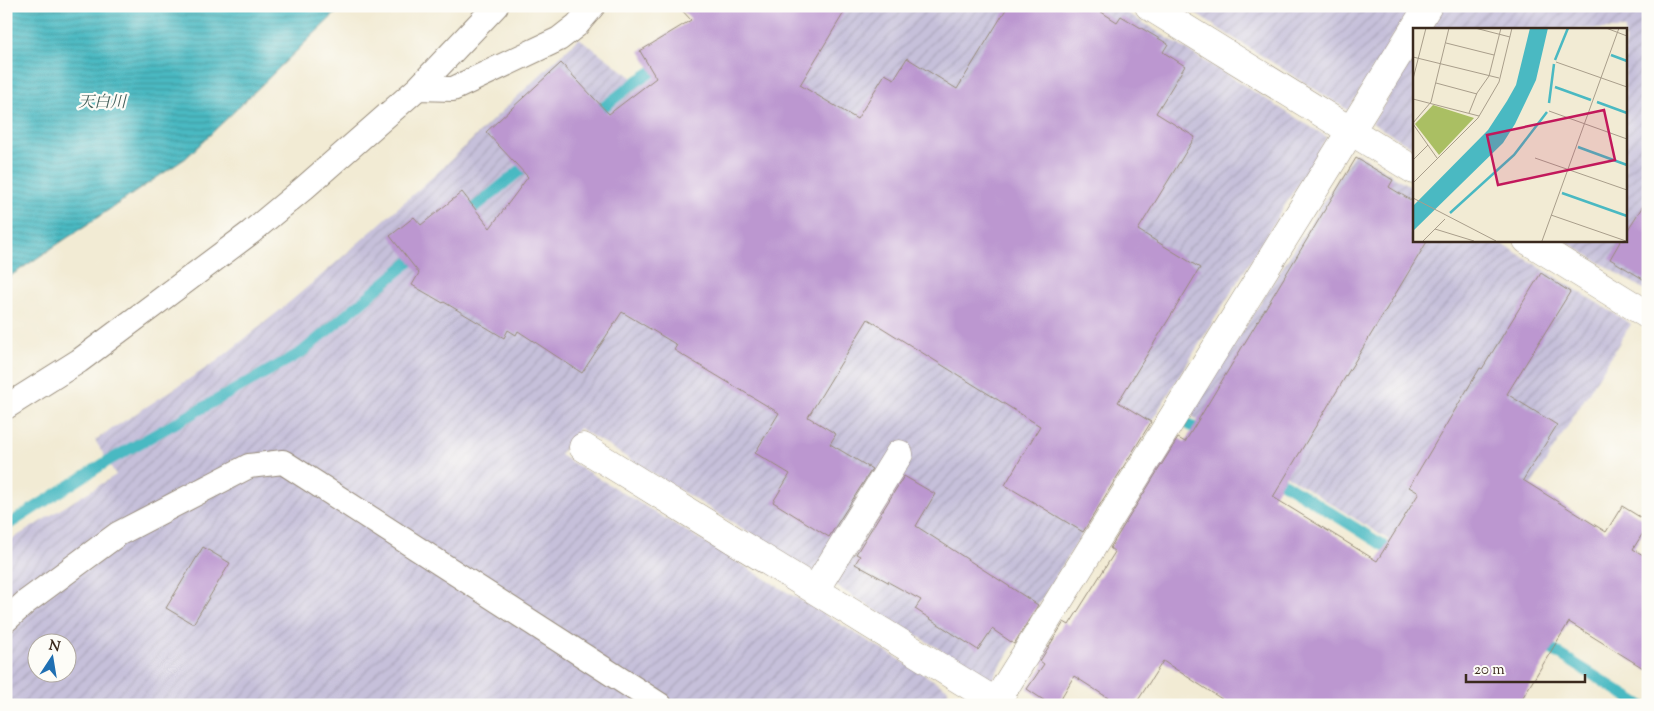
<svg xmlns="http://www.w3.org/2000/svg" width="1654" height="711" font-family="'Sorts Mill Goudy','Noto Serif JP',serif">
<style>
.industrial{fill:url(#industrial-furrows);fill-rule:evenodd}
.water{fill:url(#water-rules);stroke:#427270}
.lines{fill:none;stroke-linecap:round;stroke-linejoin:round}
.stream{stroke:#4ab9c2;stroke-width:11}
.building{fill:#bc97d0}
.service-casing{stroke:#968a79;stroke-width:26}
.minor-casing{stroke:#968a79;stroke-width:29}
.service{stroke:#fff;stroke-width:24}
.minor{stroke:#fff;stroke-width:28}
.labels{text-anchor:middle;stroke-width:4.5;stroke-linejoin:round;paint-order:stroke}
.water-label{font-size:16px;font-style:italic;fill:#405c57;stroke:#fdfcf7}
.inset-river{fill:none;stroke:#4ab9c2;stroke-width:2.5}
.inset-road{fill:none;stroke:#a99e8b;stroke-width:1}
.view{fill:#c2185b;fill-opacity:0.15;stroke:#c2185b;stroke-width:2.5}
.inset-edge{fill:none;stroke:#3b2a1e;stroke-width:2.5}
</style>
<defs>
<pattern id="industrial-furrows" width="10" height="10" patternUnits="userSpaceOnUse" patternTransform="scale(1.25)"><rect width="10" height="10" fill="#c6c0da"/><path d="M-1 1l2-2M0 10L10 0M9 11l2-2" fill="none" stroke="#aba5bb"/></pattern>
<pattern id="water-rules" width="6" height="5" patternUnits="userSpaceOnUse" patternTransform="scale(1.25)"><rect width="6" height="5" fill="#4ab9c2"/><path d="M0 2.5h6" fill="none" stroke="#3f979d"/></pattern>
</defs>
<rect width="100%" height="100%" fill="#fdfcf7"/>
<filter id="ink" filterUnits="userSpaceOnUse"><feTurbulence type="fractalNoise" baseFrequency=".02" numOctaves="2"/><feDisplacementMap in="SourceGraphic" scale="10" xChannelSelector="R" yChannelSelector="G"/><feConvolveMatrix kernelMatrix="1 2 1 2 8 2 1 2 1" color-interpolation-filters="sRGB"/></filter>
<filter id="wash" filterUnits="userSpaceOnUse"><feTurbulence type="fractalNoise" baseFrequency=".0096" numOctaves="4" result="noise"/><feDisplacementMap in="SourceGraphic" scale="20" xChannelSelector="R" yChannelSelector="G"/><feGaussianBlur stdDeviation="1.12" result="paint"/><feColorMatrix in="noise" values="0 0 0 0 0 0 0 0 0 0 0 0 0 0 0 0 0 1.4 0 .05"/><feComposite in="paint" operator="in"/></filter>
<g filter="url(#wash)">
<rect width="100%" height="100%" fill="#f2ebd4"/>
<path class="industrial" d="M757 6H1116L1327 137 991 681 579 428 560 455 948 689 949 701 947 705H6V543L116 475 95 440 217 361 279 311 330 268 436 174 579 38 641 84ZM38 644H68V674H38Z
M1183 6H1412L1348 110Z
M1444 6H1648V292L1563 240H1625V29H1431Z
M1414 56V148L1372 123Z
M1355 152 1414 189V240H1496L1631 324 1467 589 1190 415Z"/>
<path class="water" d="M6 6H343L186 158 6 279Z"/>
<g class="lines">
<path class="stream" d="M592 116 637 81 664 64
M464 216 533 160
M1185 422 1206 435
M1271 475 1397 554
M6 526 108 461 302 352 421 252
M1540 642 1641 705"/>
</g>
<g id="blocks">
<path class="building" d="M678 6H848L800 85 857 119 885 74 894 79 907 58 957 89 1008 6H1092L1117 22 1121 16 1168 44 1163 52 1185 66 1156 113 1195 137 1138 230 1200 268 1118 402 1151 422 1083 532 1005 485 1040 426 868 319 808 417 836 434 830 444 872 469 829 537 773 502 790 474 755 453 779 413 674 350 677 345 622 312 582 373 518 331 516 335 508 330 504 338 444 302 443 303 412 285 419 273 390 236 414 217 421 225 462 192 490 228 528 177 486 132 561 63 609 114 656 78 640 51 691 20Z
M1356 158 1393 180 1389 187 1414 202V240H1428L1273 497 1377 561 1419 493 1409 487 1480 368 1482 369 1541 273 1570 292 1507 394 1557 425 1523 480 1606 532 1622 506 1648 522V525L1633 549 1648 558V671L1569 622 1518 705H1231L1163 661 1135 705H1119L1074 676 1057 705H1051L1027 689 1044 664 1040 661 1064 622 1069 625 1115 552 1110 548 1178 438 1185 442Z
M1648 198V282L1610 259 1621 240H1625V234Z
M904 476 935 494 916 526 1038 605 1014 644 992 629 978 650 915 609 921 600 855 564 860 556 856 554Z
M203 547 230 563 193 624 166 608Z"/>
</g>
</g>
<g filter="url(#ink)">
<use href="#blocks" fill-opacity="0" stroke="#968a79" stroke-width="1"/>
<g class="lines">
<defs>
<path id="service" d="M418 88 453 89 559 39 577 25 593 6
M6 407 79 361 250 233 303 189 418 88 496 6
M6 620 26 602 118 534 249 466 283 462 660 705"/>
<path id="minor" d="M1149 6 1414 170
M1414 29 1428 6
M1527 240 1648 315
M583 447 1001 705
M815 590 899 454
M994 705 1414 29"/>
</defs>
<use href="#service" class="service-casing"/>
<use href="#minor" class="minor-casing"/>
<use href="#service" class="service"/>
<use href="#minor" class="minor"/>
</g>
</g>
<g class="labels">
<g class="water-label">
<text x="102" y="107">天白川</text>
</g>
</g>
<g transform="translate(1413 28)">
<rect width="214" height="214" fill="#f2ebd4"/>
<path d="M20 77 61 90 26 127 2 96Z" fill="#aabf63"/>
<path d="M117 0H135L123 52 102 96 90 115 0 203V178L75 102 94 73 103 57Z" fill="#4ab9c2"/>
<path class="inset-river" d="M198 27 214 33M142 32 155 0M142 59 178 72M184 74 214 85M136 75 141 36M165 119 214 137M149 165 214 188M37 185 101 127 134 84"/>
<path class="inset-road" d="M62 0 97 9M193 0 214 8M33 15 81 27M0 29 86 50M143 34 214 59M0 51 13 0M23 55 64 66M0 71 66 88M136 83 214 111M56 85 64 65 76 48 88 0M0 95 18 74 36 0M0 96 24 130M122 130 214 162M0 132 15 117M0 155 65 90 86 54 99 0M0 170 83 213M138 187 213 213M22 201 61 213M10 213 32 191M129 213 206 0"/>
<path class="view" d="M191 82 202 132 85 157 74 107Z"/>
<rect width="214" height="214" class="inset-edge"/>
</g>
<rect width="1654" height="711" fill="none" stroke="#fdfcf7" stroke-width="25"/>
<g transform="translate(52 658) rotate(12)"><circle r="24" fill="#fdfcf7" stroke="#afa8a0"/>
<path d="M0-4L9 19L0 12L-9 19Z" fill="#1f6fb2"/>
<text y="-8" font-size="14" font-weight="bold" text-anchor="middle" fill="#3b2a1e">N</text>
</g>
<path d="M1466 674v8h119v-8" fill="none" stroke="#3b2a1e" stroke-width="2.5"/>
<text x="1474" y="674" font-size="15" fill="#3b2a1e" stroke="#fdfcf7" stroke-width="4" paint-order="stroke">20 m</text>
</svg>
